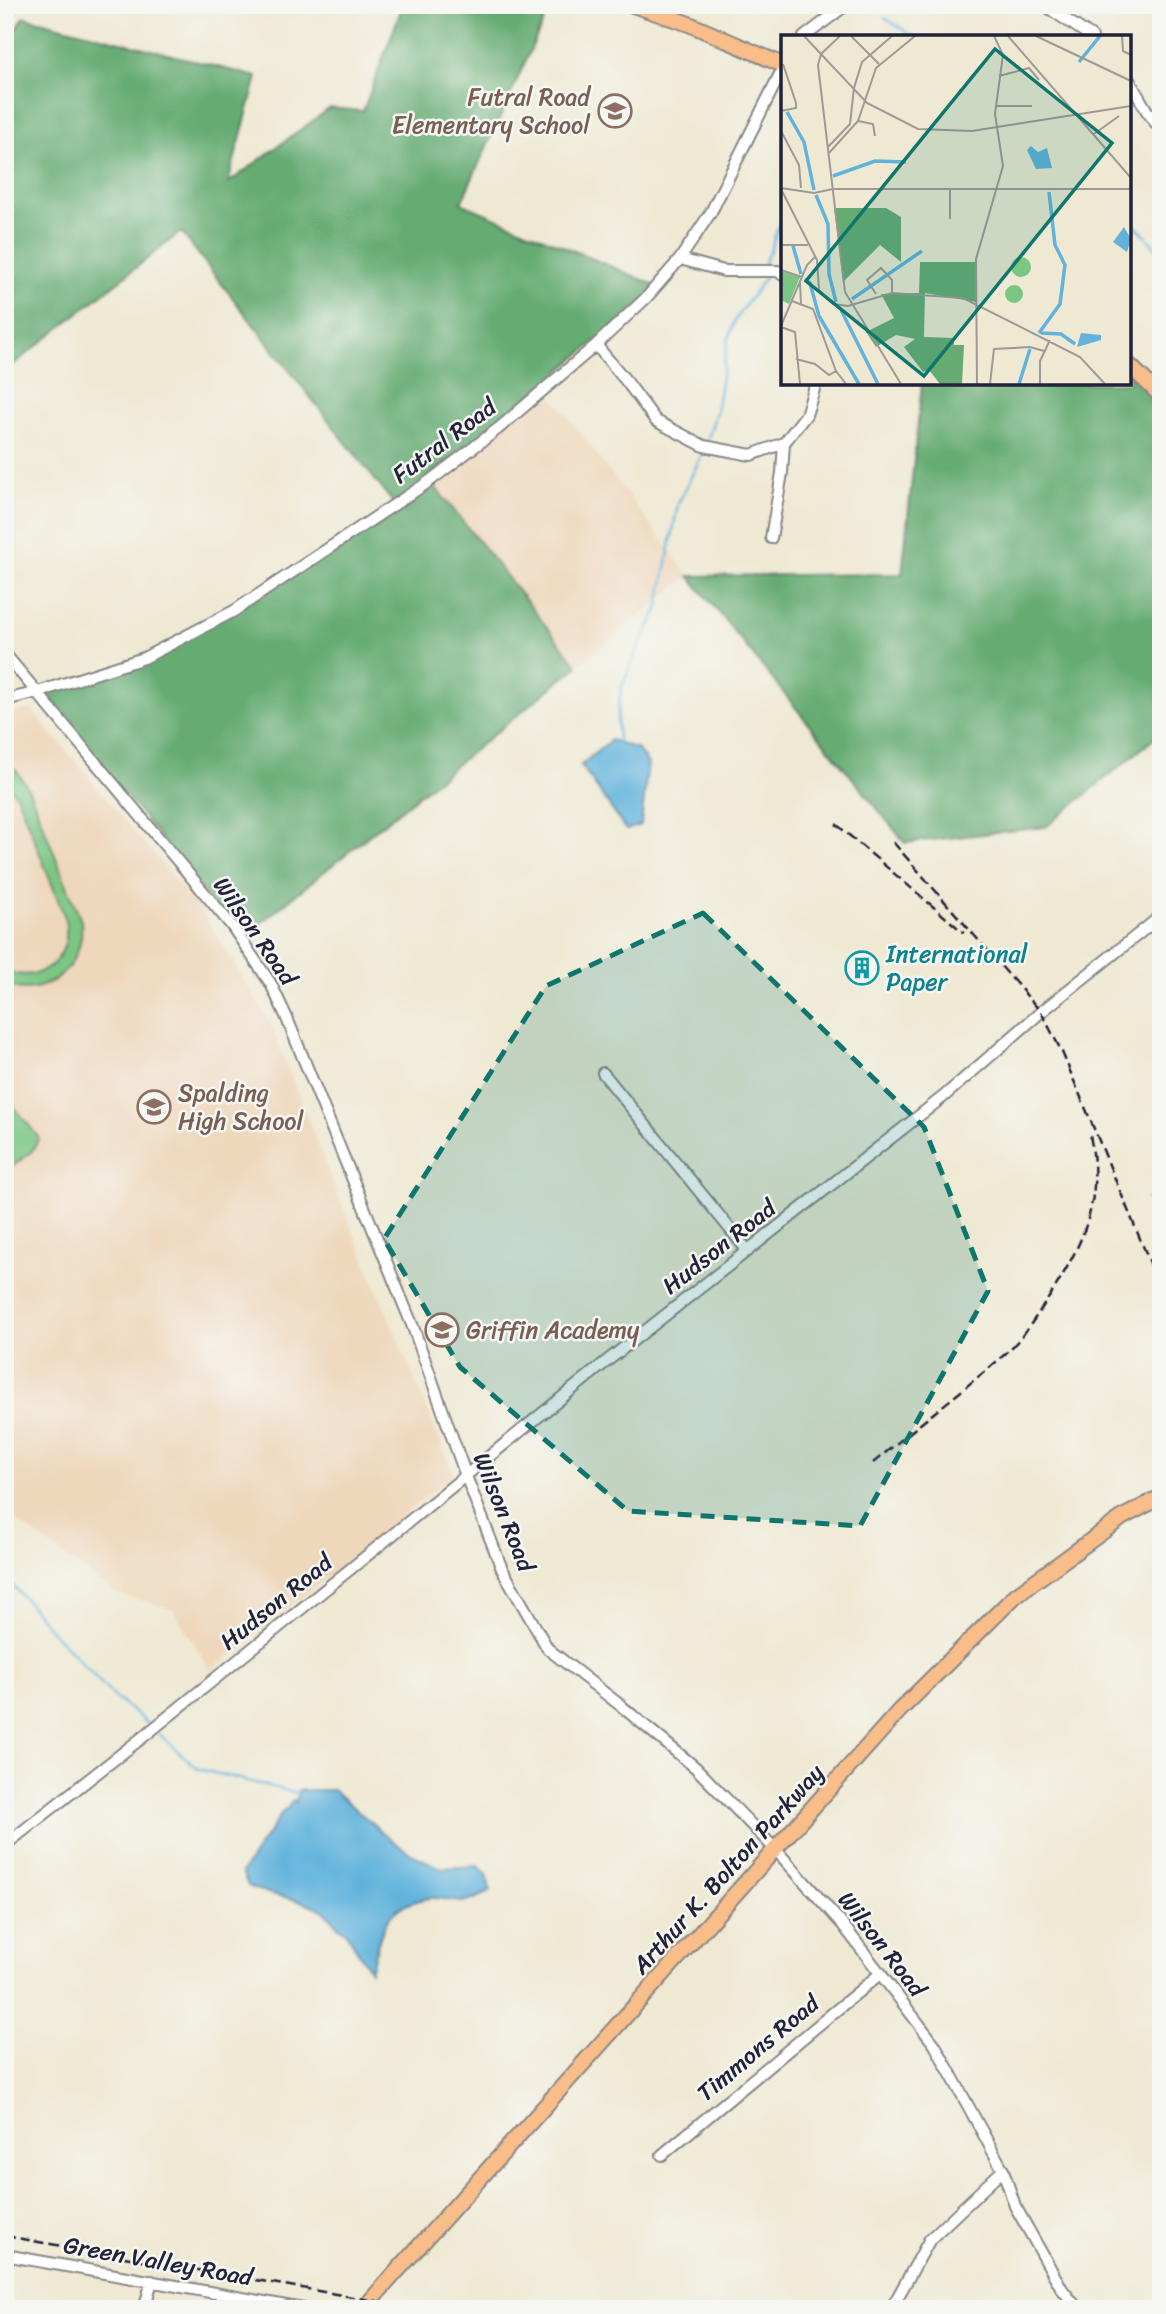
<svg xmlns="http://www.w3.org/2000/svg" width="1166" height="2314" font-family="Sriracha,sans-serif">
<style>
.built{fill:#eed7bb}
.green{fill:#7cc684;stroke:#4f7460;stroke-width:2}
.forest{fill:#65ab72;stroke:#446656;stroke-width:2}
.water{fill:#61b2dc;stroke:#426a8c;stroke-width:2}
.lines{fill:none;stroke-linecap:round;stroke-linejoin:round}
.stream{stroke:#61b2dc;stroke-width:2.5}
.minor-casing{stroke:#888687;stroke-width:14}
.major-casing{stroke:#888687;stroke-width:18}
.minor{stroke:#fff;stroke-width:10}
.major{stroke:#f8bd88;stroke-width:14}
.rail{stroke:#22223b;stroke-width:2.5;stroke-dasharray:10 5;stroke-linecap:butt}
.marked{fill:#0f766e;fill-opacity:0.2;stroke:#0f766e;stroke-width:5;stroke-dasharray:14 9;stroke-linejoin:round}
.labels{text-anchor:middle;stroke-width:5;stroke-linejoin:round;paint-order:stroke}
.education-label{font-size:24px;fill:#785e54;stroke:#f6f6f2;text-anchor:start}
.street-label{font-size:24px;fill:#22223b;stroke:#f6f6f2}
.culture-label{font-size:24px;fill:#0d838f;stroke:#f6f6f2;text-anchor:start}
.inset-river{fill:none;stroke:#61b2dc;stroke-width:3.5}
.inset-road{fill:none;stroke:#9d9996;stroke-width:2}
.view{fill:#0f766e;fill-opacity:0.15;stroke:#0f766e;stroke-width:3.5}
.inset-edge{fill:none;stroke:#22223b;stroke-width:3.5}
</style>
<rect width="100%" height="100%" fill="#f6f6f2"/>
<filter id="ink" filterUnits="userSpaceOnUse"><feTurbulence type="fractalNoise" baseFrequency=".0143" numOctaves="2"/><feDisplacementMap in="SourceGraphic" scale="14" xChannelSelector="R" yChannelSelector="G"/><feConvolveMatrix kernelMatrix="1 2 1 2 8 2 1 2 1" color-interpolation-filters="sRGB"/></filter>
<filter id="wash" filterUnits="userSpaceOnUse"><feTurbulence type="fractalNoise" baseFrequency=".00686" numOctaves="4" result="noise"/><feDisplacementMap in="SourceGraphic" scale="28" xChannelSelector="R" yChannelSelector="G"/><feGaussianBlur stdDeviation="1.57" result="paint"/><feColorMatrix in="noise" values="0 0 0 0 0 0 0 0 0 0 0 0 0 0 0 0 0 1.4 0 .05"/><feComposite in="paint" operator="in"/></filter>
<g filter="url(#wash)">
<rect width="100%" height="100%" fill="#efe9d3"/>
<path class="built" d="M544 385 689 576 578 666 429 479Z
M31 709 204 914 269 1021 337 1193 454 1474 211 1671 173 1609 117 1594 15 1520 5 1509V715Z"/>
<path class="green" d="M5 762 16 770 29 790 81 921C86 963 48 1001 5 985V971C45 986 75 954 64 915L17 796 5 781Z
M5 1095 39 1138 32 1151 5 1172Z"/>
<path class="forest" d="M403 5H551L461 203 655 285 646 300 429 479 578 666 241 939 45 694 155 656 397 508 181 232 5 371V47L24 17 257 77 228 183 330 108 363 111Z
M1129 358 1161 388V733L1046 827 905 843 689 576 902 574 922 383H1129Z"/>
<path class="water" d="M611 740 637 749 648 763 641 825 626 830 581 765Z
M298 1790H333L394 1842 413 1855 441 1868 478 1866 487 1874 490 1891C461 1908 465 1901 434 1898 425 1897 417 1901 408 1904 381 1912 378 1947 370 1971L346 1932C337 1928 332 1916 322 1910 300 1897 271 1897 248 1886L242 1872 284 1810 288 1808 293 1800 296 1802Z"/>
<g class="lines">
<path class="stream" d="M1131 5 1135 9 1161 7
M885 18 915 37
M1129 220 1145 235 1161 255
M765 267 764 262 770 251 783 212
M707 442 716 412 728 340 735 320 766 276
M618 742 617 719 621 689 638 648 658 610 678 504 705 448
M1147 1199 1161 1200
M5 1576 51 1630 113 1696 148 1724
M159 1734 198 1769 297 1793"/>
</g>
</g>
<g filter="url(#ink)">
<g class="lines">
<defs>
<path id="minor" d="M1044 5 1092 37
M804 37 846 5
M1129 80 1147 111 1161 130
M680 259 724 271H778L783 275
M596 345 627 382 656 421 704 446 751 455 784 443 806 415 816 383
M771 538 782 473 784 443
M5 654 232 926 271 984 286 1016 413 1327 466 1476 502 1569 548 1649 620 1705 696 1768 776 1850 843 1925 935 2045 1003 2170 1015 2206 1062 2289 1078 2309
M5 700 38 692 144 658 234 611 427 483 499 428 596 345 647 297 680 259 711 212 783 68
M603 1073 748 1251
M5 1845 148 1733 607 1361 943 1097 1041 1012 1161 916
M662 2155 881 1973
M5 2255 303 2309
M144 2309 152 2281
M891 2309 930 2239 1003 2170"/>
<path id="major" d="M633 5 689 24 783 65
M1129 365 1161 396
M363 2309 900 1710 1016 1595 1123 1517 1161 1497"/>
</defs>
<use href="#minor" class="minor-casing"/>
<use href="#major" class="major-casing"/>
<use href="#minor" class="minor"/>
<use href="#major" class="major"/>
<path class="rail" d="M836 824 964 933
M893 842 1041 1012 1062 1052 1161 1289
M873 1463C902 1439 931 1415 960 1392 977 1377 996 1364 1012 1347 1027 1332 1038 1313 1050 1296 1083 1243 1104 1200 1090 1136
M5 2236 421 2309"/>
</g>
</g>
<path class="marked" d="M703 913 924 1127 988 1291 860 1526 628 1511 460 1367 384 1239 546 986Z"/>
<defs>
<symbol id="school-ring" viewBox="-11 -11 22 22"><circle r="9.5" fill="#f6f6f2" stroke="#8d6e63" stroke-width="1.5"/><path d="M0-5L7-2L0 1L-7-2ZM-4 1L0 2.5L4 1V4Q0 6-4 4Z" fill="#8d6e63"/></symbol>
<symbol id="building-ring" viewBox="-11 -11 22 22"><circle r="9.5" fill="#f6f6f2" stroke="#0f9aa8" stroke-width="1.5"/><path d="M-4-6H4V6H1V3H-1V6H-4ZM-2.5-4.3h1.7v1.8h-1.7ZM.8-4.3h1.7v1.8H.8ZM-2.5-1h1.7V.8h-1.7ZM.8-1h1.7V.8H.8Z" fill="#0f9aa8"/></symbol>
</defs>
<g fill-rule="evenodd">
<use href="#school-ring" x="596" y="92" width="38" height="38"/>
<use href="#building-ring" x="843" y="949" width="38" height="38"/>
<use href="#school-ring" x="135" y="1088" width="38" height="38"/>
<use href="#school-ring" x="423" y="1311" width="38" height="38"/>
</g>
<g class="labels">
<g class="education-label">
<text x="590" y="105" text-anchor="end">Futral Road<tspan x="590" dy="28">Elementary School</tspan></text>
<text x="178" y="1101">Spalding<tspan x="178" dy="28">High School</tspan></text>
<text x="466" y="1338">Griffin Academy</text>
</g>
<g class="street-label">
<text transform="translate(444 441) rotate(-37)" y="8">Futral Road</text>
<text transform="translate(255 931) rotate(55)" y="8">Wilson Road</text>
<text transform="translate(719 1247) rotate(-38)" y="8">Hudson Road</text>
<text transform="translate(504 1512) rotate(68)" y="8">Wilson Road</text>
<text transform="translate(276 1602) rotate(-39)" y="8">Hudson Road</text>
<text transform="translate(728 1869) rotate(-48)" y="8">Arthur K. Bolton Parkway</text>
<text transform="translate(882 1944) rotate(52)" y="8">Wilson Road</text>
<text transform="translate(758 2048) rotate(-40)" y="8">Timmons Road</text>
<text transform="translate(158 2261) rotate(10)" y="8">Green Valley Road</text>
</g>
<g class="culture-label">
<text x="886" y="962">International<tspan x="886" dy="28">Paper</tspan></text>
</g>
</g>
<g transform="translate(781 35)">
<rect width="350" height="350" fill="#efe9d3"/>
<path d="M230 232a10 10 0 1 1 20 0a10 10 0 1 1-20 0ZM0 236 19 242 8 269 0 265ZM224 259a9 9 0 1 1 18 0a9 9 0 1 1-18 0Z" fill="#7cc684"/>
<path d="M53 173H105L120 182V227L99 210 62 247ZM139 227H195V267L144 258 143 302 173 303V310H183L181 349H159L148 335 142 337 123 312 134 304 115 300 95 312 85 297 113 283 100 259 138 258Z" fill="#65ab72"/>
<path d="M250 111 257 117 266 113 271 133 255 134 246 115ZM343 192 350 204 346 217 332 207ZM300 298 320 300V305L296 312Z" fill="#61b2dc"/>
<path class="inset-river" d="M298 27 319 1M6 77 23 107 33 155M52 141 94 126 125 127M35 160 47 189 48 239 55 267M12 211 20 239M24 244 29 248 38 281 78 349M71 264 141 216M60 275 97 349M258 298 279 269 284 230 274 210 268 157M260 298 280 299 294 309M238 349 249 314"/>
<path class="inset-road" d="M23 1 86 68 137 94 191 96 350 71M70 1 98 29M227 1 350 143M255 1 350 46M341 1 342 16 350 20M40 19 59 1M40 19 37 30 64 257 120 349M218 41 248 33 258 45M215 71H251M0 76 15 73V68L2 29M77 86 92 89 94 101M0 96 18 130 20 153M313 99 338 81M47 112 69 89 73 53 81 27 111 1M48 118 77 86 95 33 134 1M0 153 33 158 52 154H350M0 154 36 225 38 255 52 269 67 271 111 258 182 263 299 322 324 349M169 154V184M0 210H27M0 235 21 242M19 247 20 270M95 259 86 245 100 233 111 245V258M11 266 32 274 55 336 65 349M0 291 26 230 34 222M0 292 14 297 19 349M15 324 34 329 48 340 55 336M196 349 195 224 222 131 214 79 222 20 213 1M209 349 213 314 249 312 263 316M259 349V326L269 305"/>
<path class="view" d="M214 14 331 108 143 341 25 246Z"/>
<rect width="350" height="350" class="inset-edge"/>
</g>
<rect width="1166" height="2314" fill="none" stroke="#f6f6f2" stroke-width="28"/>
</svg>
